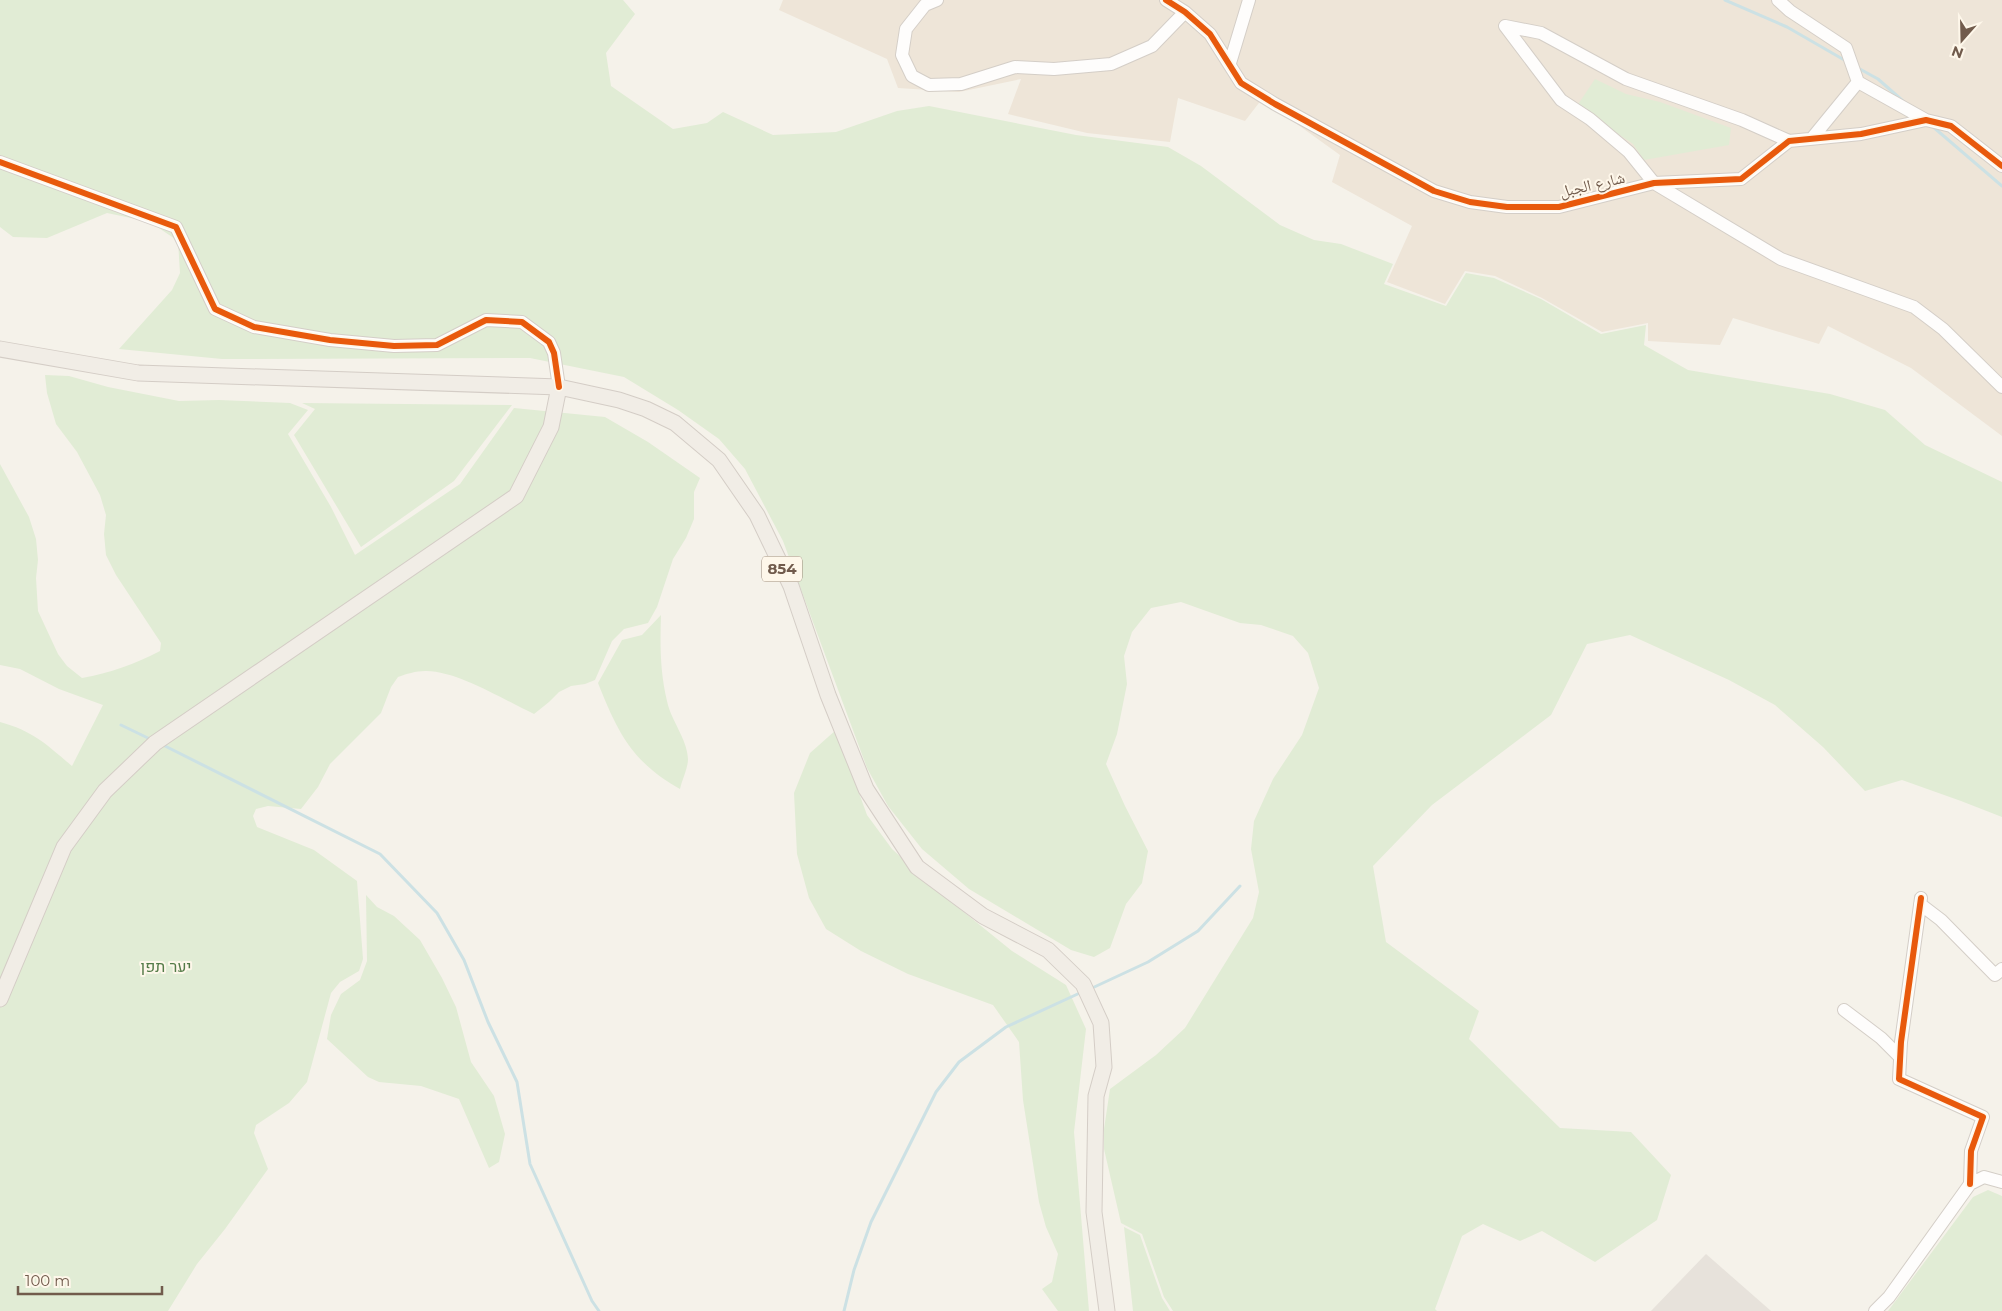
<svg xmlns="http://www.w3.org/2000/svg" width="2002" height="1311" font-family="Montserrat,'Noto Naskh Arabic',Heebo,sans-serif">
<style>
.residential{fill:#eee5d8}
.industrial{fill:#e7e2db}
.green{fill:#e1ecd5}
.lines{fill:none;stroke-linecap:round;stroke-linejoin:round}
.stream{stroke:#cce1e4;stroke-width:3}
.minor-casing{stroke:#d4cec7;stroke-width:14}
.major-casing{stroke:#d4cdc6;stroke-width:17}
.minor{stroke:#fefdfc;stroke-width:12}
.major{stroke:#f1ede6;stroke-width:15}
.cycleway-casing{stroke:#fef7ea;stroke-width:9}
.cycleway{stroke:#e8590c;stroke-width:6}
.labels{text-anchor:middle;stroke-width:4;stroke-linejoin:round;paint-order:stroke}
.shield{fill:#fef7ea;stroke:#9b8a7b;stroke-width:1}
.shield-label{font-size:15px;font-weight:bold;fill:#715b4c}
.street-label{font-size:16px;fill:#715b4c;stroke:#fef7ea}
.park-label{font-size:16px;fill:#547b48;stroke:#fef7ea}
</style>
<rect width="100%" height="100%" fill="#f5f2ea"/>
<path class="residential" d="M783 0H2002V436L1911 368 1828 326 1819 344 1733 318 1720 345 1648 341V323L1602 332 1542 298 1495 276 1465 271 1445 304 1387 282 1412 226 1332 182 1340 155 1262 99 1245 121 1178 98 1170 142 1087 133 1008 114 1021 79 959 92 898 88 887 59 779 10Z"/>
<path class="industrial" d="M1706 1254 1771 1311H1651Z"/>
<path class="green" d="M0 0H623L635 14 606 53 611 86 673 129 707 123 723 112 773 135 836 132 897 111 929 106 1076 135 1168 147 1201 166 1280 225 1314 240 1341 244 1393 264 1384 284 1446 306 1466 273 1494 278 1541 299 1601 334 1646 325 1644 345 1688 370 1830 394 1885 410 1925 445 2002 482V817L1961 801 1902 780 1865 791 1823 747 1775 705 1729 680 1630 635 1587 644 1551 715 1432 805 1373 866 1386 942 1479 1011 1469 1039 1560 1128 1631 1132 1671 1175 1657 1220 1595 1262 1542 1231 1520 1241 1483 1224 1462 1236 1435 1309 1437 1311H1173L1164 1297 1142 1234 1121 1223 1104 1149V1129L1110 1089 1156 1055 1185 1028 1253 918 1259 892 1251 849 1254 821 1273 779 1302 735 1319 688 1308 653 1293 636 1261 625 1240 623 1181 602 1151 608 1132 632 1124 656 1127 684 1117 734 1106 764 1125 806 1148 851 1142 883 1126 904 1110 948 1094 957 1071 950 969 889 922 849 888 806 867 768 783 541 745 469 719 439 678 410 624 377 530 358 222 359 119 349 172 290 180 273 178 241 150 222 107 213 47 238 13 237 0 227Z
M1595 79 1626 94 1660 102 1731 128 1729 145 1644 160 1633 144 1577 106Z
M45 375 69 376 108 387 179 401 219 400 290 403 308 410 288 434 331 507 355 555 460 484 514 408 605 417 648 442 700 478 694 492V519L686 538 673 559 657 607 648 623 624 629 612 641 595 680 585 684 571 686 559 692 549 702 534 714C506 701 456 670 425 671 416 671 406 674 398 677L391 687 381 713 330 764 318 787 301 809 268 806 256 809 253 816 257 827 314 850 357 881 363 959 359 971 340 982 331 993 307 1082 289 1103 256 1125 254 1133 268 1169 225 1229 197 1264 168 1311H0V722C33 731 46 744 72 766L103 705 59 689 20 669 0 665V464L29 517 36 539 38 560 36 578 38 611 58 654 67 666 82 678C110 673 135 664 160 651L161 643 116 575 106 555 104 534 106 515 100 495 77 452 56 424 47 393Z
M302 403 512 405 454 481 361 547 294 435 315 409Z
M661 615C660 645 660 672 667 701 671 721 687 738 688 759 688 768 682 780 680 789 632 762 618 733 598 683L622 640 642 635Z
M836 730 867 815 892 849 939 892 1012 951 1066 985 1086 1029 1074 1132 1089 1311H1058L1042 1289 1052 1282 1058 1254 1046 1227 1039 1202 1023 1100 1019 1042 993 1005 908 974 861 951 826 929 809 898 797 854 794 793 810 753Z
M366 895 377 907 394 916 420 940 442 978 456 1007 471 1062 494 1096 505 1134 499 1162 489 1168 459 1099 421 1086 379 1082 368 1077 327 1039 331 1015 341 994 360 980 367 961Z
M1988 1190 2002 1196V1311H1888L1973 1197Z
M1124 1227 1140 1235 1162 1298 1170 1311H1133Z"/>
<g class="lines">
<path class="stream" d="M1725 0 1787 27 1846 61
M1858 68 1878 79 1903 101
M1932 126 2002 186
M121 725 152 740
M163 745 380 854 437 913 464 960 488 1022 517 1082 530 1164 592 1301 599 1311
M1090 989 1148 962 1198 931 1240 886
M844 1311 854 1270 871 1222 936 1092 959 1062 1006 1027 1082 992"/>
<defs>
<path id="minor" d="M937 0 925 5 906 29 902 55 912 76 929 85 961 84 1015 67 1054 69 1111 64 1152 46 1185 12
M1166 0 1185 12 1210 34 1241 83 1275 104 1434 191 1470 202 1507 207H1559L1654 183 1741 179 1789 141 1861 134 1926 120 1951 126 2002 166
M1778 0 1790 11 1846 48 1858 82 1813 137
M1230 63 1249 0
M1858 82 1926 120
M1789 141 1742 120 1626 79 1541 33 1505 26 1561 100 1590 119 1629 152 1654 183 1781 259 1914 307 1943 329 2002 387
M0 162 176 227 215 309 254 327 330 340 394 346 437 345 486 320 522 322 549 342 554 353 559 387
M1921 898 1901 1042 1899 1079 1983 1117 1971 1151 1970 1184
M1920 904 1941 920 1995 975 2002 969
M1844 1010 1881 1038 1900 1057
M1875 1311 1889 1297 1970 1184 1984 1177 2002 1182"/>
<path id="major" d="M0 349 138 373 559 387 619 400 646 409 675 423 719 460 757 515 791 586 828 695 866 789 917 867 983 916 1048 950 1083 984 1101 1023 1104 1067 1096 1096 1094 1212 1107 1311
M0 999 64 847 105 791 155 743 516 496 551 427 559 387"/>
</defs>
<use href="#minor" class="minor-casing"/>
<use href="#major" class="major-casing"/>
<use href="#minor" class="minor"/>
<use href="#major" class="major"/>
<defs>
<path id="cycleway" d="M1166 0 1185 12 1210 34 1241 83 1275 104 1434 191 1470 202 1507 207H1559L1654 183 1741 179 1789 141 1861 134 1926 120 1951 126 2002 166
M0 162 176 227 215 309 254 327 330 340 394 346 437 345 486 320 522 322 549 342 554 353 559 387
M1921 898 1901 1042 1899 1079 1983 1117 1971 1151 1970 1184"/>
</defs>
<use href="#cycleway" class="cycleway-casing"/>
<use href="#cycleway" class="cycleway"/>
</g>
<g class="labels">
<rect class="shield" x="762" y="556.5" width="40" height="25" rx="4"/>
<g class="shield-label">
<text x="782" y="574">854</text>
</g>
<g class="street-label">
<text transform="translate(1592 184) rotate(-13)" y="6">شارع الجبل</text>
</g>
<g class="park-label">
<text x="166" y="972">יער תפן</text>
</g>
</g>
<g transform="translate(1962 40) rotate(200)" stroke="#fef7ea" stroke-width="4" paint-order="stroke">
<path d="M0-4L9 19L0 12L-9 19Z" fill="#715b4c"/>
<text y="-8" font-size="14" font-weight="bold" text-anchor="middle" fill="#715b4c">N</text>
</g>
<path d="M18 1286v8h144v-8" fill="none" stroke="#715b4c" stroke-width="2.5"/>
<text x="25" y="1286" font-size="15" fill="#715b4c" stroke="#fef7ea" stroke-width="4" paint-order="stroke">100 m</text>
</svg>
